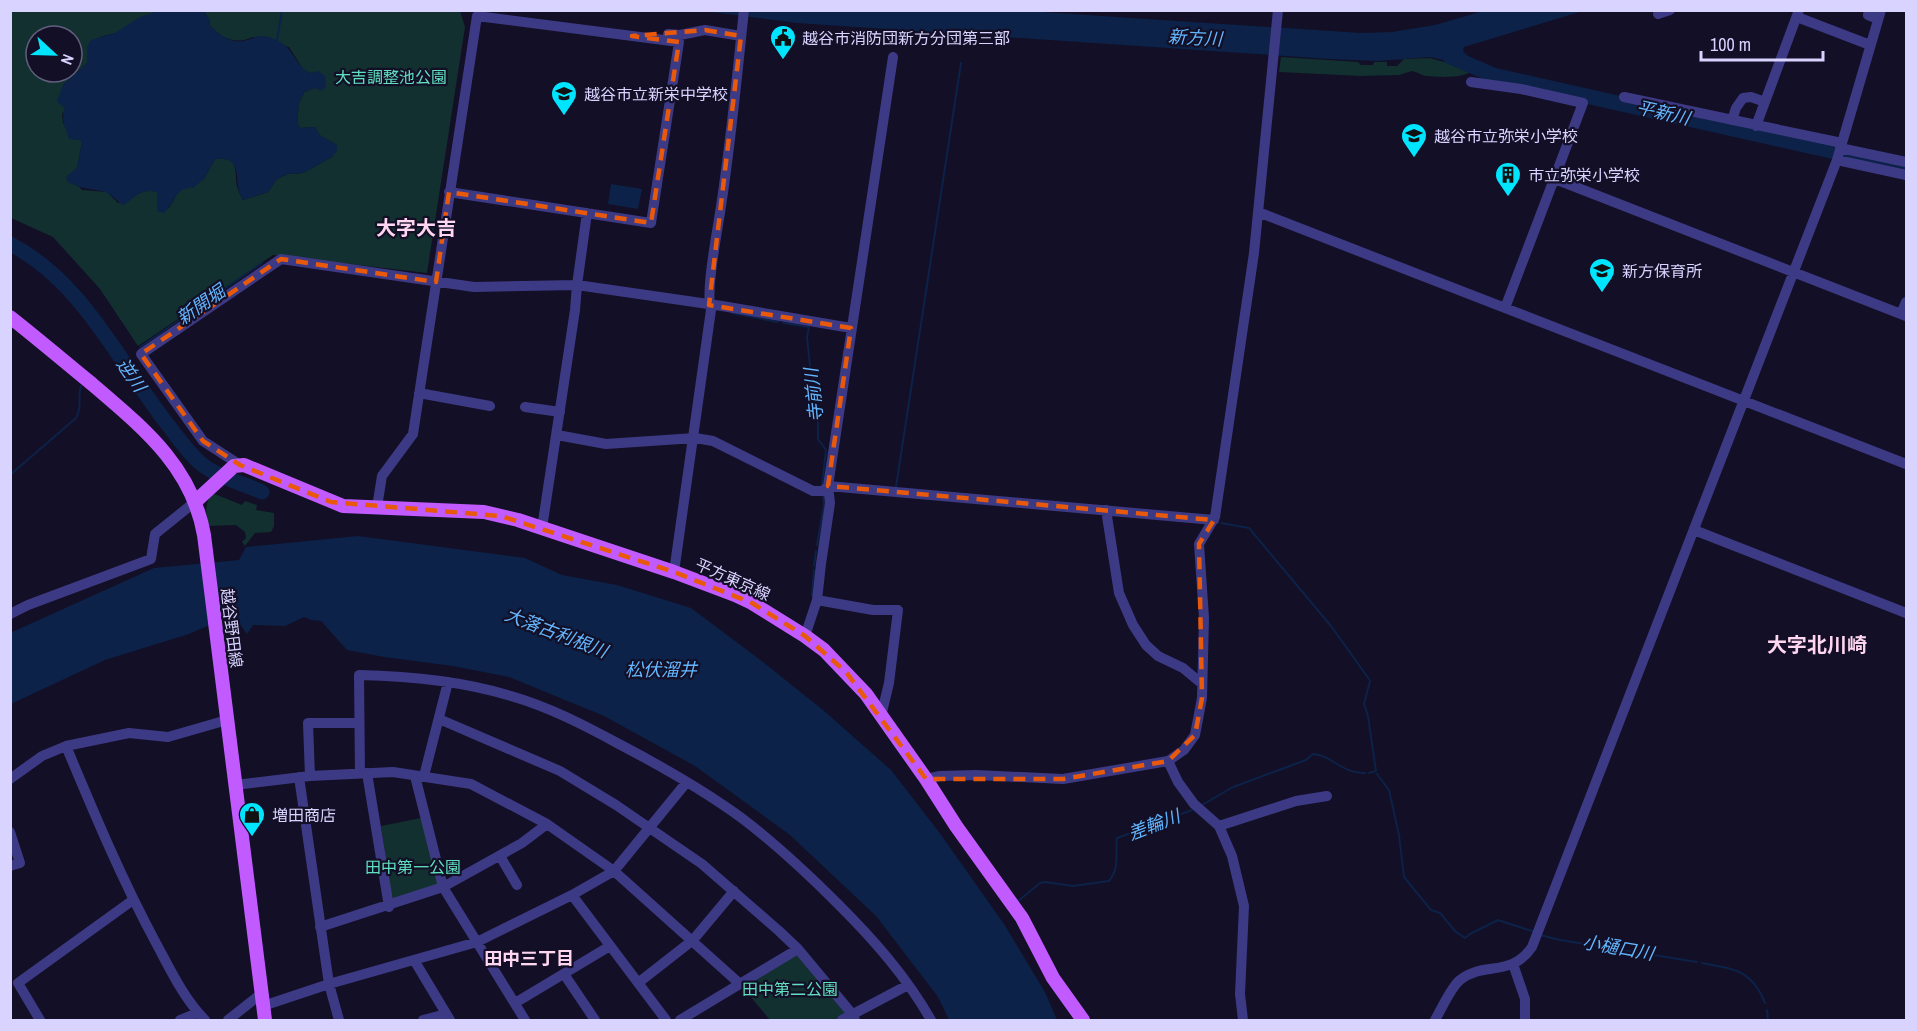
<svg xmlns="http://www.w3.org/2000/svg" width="1917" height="1031" font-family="'Archivo Narrow','Noto Sans JP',sans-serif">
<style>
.green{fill:#12302f;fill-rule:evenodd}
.water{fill:#0c2248}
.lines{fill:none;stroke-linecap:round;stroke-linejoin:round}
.stream{stroke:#0c2248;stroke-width:2}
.river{stroke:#0c2248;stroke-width:15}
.minor{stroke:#3d3a85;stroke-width:10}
.major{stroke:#c25bff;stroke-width:14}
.marked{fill:none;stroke:#e8590c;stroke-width:4.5;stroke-dasharray:12 8;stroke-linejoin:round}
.labels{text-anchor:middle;stroke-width:4.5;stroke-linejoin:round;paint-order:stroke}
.poi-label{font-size:16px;fill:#d9d4ff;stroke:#130f26;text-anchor:start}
.park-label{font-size:16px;fill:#5fe0c0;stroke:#130f26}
.street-label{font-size:16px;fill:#d9d4ff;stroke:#130f26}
.water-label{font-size:18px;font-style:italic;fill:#62b6ff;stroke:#130f26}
.neighbourhood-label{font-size:18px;font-weight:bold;fill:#ffd6f0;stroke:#130f26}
.quarter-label{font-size:20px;font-weight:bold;fill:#ffd6f0;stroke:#130f26}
</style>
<rect width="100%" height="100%" fill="#130f26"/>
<path class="green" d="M10 11H158L115 33 100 37 87 47V63L63 85 65 109 62 115 63 123 82 142 77 168 69 175 82 190 107 192 118 203C131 196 143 188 158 192L157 211 169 208 179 191 204 179 215 159C240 157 234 169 237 186 238 191 241 196 243 200L268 192 277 179 288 174 303 173 332 157 337 145 319 135 315 127 300 128 297 124 299 103 304 92 314 88 310 73 303 69 289 47 253 37C235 45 223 39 210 26L209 19 204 11H460L465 27 427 273 273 255 138 346 100 289 53 237 11 218ZM36 36H72V72H36Z
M1281 57 1358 62 1361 65H1373L1374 62H1387V66H1397L1404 59 1430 58 1472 70C1465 79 1438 77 1426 76 1421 75 1417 72 1412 71L1399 75 1361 76 1279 72Z
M212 493 242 505 245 501 257 505 256 510 274 513V526L271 532 255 533 245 546 242 542 246 538 245 532 236 525 209 526C205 514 205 503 212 493Z
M426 817 443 885 392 900 381 826Z
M798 949 853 1015 841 1020H770L740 984Z"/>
<path class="water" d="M1011 10 1361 33 1392 32 1435 25 1483 11H1583L1464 47 1463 51 1470 58 1466 65 1430 57 1378 61 1330 59 797 23 704 11Z
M158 11H204L209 19 210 26C219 34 229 43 242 41 257 39 257 32 274 39 295 47 293 64 310 73L318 71 325 76 326 86 322 91 314 88 304 92 299 103 297 124 300 128 315 127 320 135 337 145V150L332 157 303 173 288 174 277 179 268 192 243 200C231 183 247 156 215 159L204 179 193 188C176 186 175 203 164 213L157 211V192C142 188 136 196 124 205 117 202 112 194 105 192 90 188 84 190 68 182L66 177 77 168 82 142 79 140 69 139C66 129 60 119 65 109L57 101 63 85 87 63V47L91 40 115 33 140 17Z
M611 184 642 189 638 209 608 204Z
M358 536 525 558 562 575 617 585 691 608 763 662 823 710 891 770 939 832 1004 924 1045 992 1057 1020H949L938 997 876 916 790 835 695 766 604 716 509 677 453 666 384 657 347 650 321 621 311 620 304 617 285 626 253 625 247 634 233 615 189 634 105 660 11 704 10 633 154 568 239 560 246 547Z"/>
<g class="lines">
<path class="stream" d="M277 40 282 10
M732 313 778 322
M783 323 809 327 807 337 812 386V406L818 415V439L826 450 822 485
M140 347 262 263
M10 475 76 418C83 405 77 398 81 386
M896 487 961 63
M1221 523 1249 528 1331 626 1369 679
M817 545 824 505 823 497
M814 566 816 551
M812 595 814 570
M1369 773 1376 771 1368 716 1364 704 1370 681
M1377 774 1389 790 1399 835 1404 877 1431 910 1440 913 1456 932 1465 938 1470 934 1498 920 1535 932
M1202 805 1233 787 1306 760 1313 754C1332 755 1342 774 1365 773
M1017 902 1040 883 1045 882 1073 886 1109 881C1120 868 1115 854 1117 838L1192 810
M1540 935 1560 940 1697 962
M1702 963C1734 969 1752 970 1765 1003
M1767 1010 1768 1020"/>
<path class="river" d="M1449 56 1493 75 1906 168
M10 244C82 281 117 359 165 421 175 434 193 460 207 468 223 479 245 484 262 492"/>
<path class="minor" d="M1869 10 1868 15 1878 19
M1658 14 1670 10
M1797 17 1870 45
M668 34 680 35 705 30 741 36
M1471 82 1521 89 1583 103 1505 308
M1624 97 1842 143
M1732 120 1736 108 1743 98 1751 97 1765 102
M1756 126 1799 10
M1840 148 1906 162
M1837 160 1906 175
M1555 179 1906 316
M1258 212 1906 464
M1901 314 1906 302
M419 393 490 406
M525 407 560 412
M557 435 606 444 695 438 713 441 813 491H823L828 486 1214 520
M240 465 203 441 141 354 281 259 474 287 577 285 722 306 851 328
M377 507 382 476 413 434 477 16 679 42 651 223 449 192
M1106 510 1119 593 1133 625 1146 645 1158 656 1183 668 1201 683
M542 528 575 310 577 285 587 213
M1694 530 1906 613
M674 572 711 310C705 292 718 228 721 206 731 141 737 76 744 10
M817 600 873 610H898L889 683 881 716
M10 614 28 605 151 559 155 534 196 501
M805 636 817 600 821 564 830 503 828 486 893 57
M439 719 560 771 616 805 702 864 779 931 798 949 853 1015 855 1020
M66 746C94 813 122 880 156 943 170 969 184 999 205 1020
M1168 761 1178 782 1194 804 1219 826 1232 856 1244 906 1240 994 1243 1020
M367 773 389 907
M360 774 359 675C410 676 462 681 511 696 549 707 584 725 619 744 661 766 705 791 743 819 777 845 808 874 838 904 873 939 906 976 931 1020
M310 776 308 723H359
M415 776 443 887 525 1020
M424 776 448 682
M299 777 329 984 339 1020
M10 779 42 756 66 746 129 733 168 737 227 720
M926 779 940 776 976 775 1063 779 1168 761 1184 750 1195 735 1202 698 1204 618 1199 544 1215 517 1254 253 1278 10
M235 785 310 776 393 772 471 784 547 824 614 871 740 984
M1219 826 1296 801 1327 796
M10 832 20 863 10 866
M500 856 517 885
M572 895 666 1020
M320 927 443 887 522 843 547 824
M414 960 450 1020
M1513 964 1525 999V1020
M564 974 595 1020
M638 983 693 940 734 891
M515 1003 610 946
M263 1006 329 984 477 942 572 895 614 871 686 783
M40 1020 18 983 133 900
M180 1020 197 1013
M228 1020 261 994
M423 1020 446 1014
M680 1020 798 949
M842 1020 908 985
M1435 1020C1441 1010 1451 987 1460 980 1483 961 1511 978 1532 947L1837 160 1881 10"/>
<path class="major" d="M10 317C38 339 65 362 92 384 142 427 192 466 204 535L265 1020
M196 501 234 466 244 465 343 506 484 512 518 520 674 572 735 595 752 603 805 636 824 650 866 694 926 779 956 826 1022 918 1053 978 1083 1020"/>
</g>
<path class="marked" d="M705 30 741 36 709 305 851 328 828 486 1214 520 1199 544 1202 698 1195 735 1168 761 1063 779H926L846 672 805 636 752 603 674 572 501 516 331 502 240 465 203 441 141 354 281 259 436 282 449 192 651 223 679 42 632 36Z"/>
<defs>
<symbol id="civic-pin" viewBox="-11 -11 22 30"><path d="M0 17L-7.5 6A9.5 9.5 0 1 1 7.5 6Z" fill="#00e5ff" stroke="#130f26"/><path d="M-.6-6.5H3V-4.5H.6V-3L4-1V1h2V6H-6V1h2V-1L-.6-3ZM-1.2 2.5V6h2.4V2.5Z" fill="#111"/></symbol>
<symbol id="school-pin" viewBox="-11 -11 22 30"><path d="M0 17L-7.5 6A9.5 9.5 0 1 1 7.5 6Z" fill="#00e5ff" stroke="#130f26"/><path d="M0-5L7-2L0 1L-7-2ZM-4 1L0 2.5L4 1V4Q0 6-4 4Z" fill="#111"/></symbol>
<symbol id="building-pin" viewBox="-11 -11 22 30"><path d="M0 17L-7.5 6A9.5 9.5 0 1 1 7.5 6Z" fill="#00e5ff" stroke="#130f26"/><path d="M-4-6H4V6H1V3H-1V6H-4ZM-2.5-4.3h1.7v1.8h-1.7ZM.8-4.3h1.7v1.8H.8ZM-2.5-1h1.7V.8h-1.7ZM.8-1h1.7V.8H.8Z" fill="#111"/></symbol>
<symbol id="shop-pin" viewBox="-11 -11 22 30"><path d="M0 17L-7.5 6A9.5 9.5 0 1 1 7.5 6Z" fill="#00e5ff" stroke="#130f26"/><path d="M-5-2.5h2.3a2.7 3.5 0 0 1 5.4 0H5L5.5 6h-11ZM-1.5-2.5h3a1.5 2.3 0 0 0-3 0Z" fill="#111"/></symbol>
</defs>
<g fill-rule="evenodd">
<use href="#civic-pin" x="768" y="23" width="30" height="40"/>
<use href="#school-pin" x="549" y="79" width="30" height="40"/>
<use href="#school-pin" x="1399" y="121" width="30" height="40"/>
<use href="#building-pin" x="1493" y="160" width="30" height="40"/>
<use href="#school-pin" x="1587" y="256" width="30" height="40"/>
<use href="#shop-pin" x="237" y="800" width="30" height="40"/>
</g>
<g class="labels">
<g class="poi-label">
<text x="802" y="44">越谷市消防団新方分団第三部</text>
<text x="584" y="100">越谷市立新栄中学校</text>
<text x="1434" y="142">越谷市立弥栄小学校</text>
<text x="1528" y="181">市立弥栄小学校</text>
<text x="1622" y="277">新方保育所</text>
<text x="272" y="821">増田商店</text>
</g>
<g class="park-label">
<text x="391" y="83">大吉調整池公園</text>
<text x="413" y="873">田中第一公園</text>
<text x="790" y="995">田中第二公園</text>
</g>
<g class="street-label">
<text transform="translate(733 579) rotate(24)" y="6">平方東京線</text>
<text transform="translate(232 628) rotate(83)" y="6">越谷野田線</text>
</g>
<g class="water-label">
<text transform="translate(1195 38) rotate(3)" y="6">新方川</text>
<text transform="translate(1663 113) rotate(13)" y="6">平新川</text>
<text transform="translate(201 305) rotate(-35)" y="6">新開堀</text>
<text transform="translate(131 375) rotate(55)" y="6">逆川</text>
<text transform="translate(814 395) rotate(-96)" y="6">寺前川</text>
<text transform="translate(556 633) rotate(21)" y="6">大落古利根川</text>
<text x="661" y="676">松伏溜井</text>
<text transform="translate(1154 825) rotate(-21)" y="6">差輪川</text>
<text transform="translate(1618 948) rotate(10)" y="6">小樋口川</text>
</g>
<g class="neighbourhood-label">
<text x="529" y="965">田中三丁目</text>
</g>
<g class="quarter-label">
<text x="416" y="235">大字大吉</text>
<text x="1817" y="652">大字北川崎</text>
</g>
</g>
<rect width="1917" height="1031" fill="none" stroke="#d9d4ff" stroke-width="24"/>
<g transform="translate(54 54) rotate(112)"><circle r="28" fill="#130f26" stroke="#625e7d" stroke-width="1.5"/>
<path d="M0-4.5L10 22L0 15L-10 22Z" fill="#00e5ff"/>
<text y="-9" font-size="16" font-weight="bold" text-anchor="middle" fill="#d9d4ff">N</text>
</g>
<path d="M1701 51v9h122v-9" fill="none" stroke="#d9d4ff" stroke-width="3"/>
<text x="1710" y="51" font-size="18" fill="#d9d4ff" stroke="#130f26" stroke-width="4.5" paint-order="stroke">100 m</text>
</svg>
